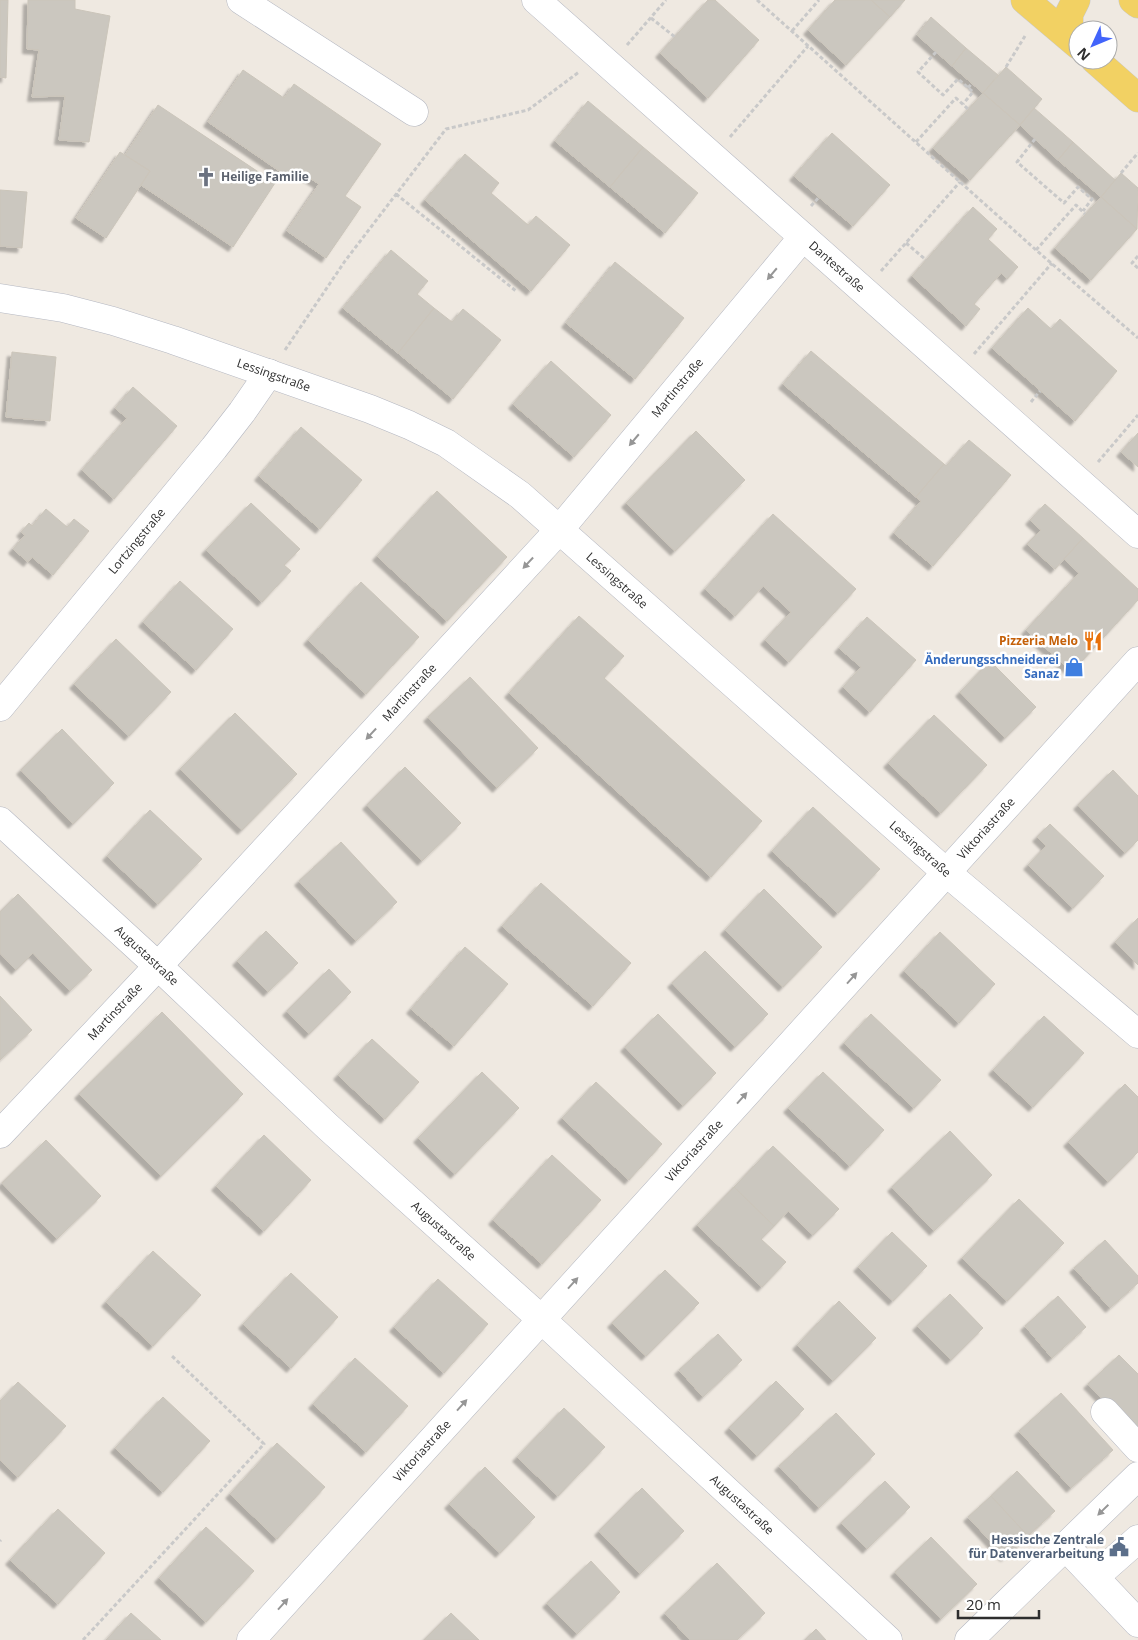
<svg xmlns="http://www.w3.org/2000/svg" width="1138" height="1640" font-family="'Open Sans',sans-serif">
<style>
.building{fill:#cbc7bf;stroke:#cbc5ba;filter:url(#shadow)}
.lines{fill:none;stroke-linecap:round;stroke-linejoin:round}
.minor-casing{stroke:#b4b7c1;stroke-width:29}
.major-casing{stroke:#c9c9c9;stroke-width:29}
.path{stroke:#c9c9c9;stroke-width:3;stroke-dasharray:4 2.5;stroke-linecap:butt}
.minor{stroke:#fff;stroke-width:28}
.major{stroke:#f2d163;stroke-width:28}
.oneway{fill:#969696}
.labels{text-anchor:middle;stroke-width:5;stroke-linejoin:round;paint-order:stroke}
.worship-label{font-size:12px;font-weight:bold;fill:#5b616d;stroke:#fff;text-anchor:start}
.street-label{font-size:12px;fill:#2e2e2e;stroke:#fff}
.food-label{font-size:12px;font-weight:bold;fill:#c56008;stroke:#fff;text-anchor:end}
.shop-label{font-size:12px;font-weight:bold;fill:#366cbe;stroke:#fff;text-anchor:end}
.service-label{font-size:12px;font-weight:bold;fill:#4e5e75;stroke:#fff;text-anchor:end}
</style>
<defs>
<filter id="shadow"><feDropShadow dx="-4.5" dy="4.5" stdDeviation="1" flood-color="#0004"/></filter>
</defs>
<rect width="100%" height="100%" fill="#efe9e1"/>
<path class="building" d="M0 0H8L6 78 0 77Z
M28 0H75V9L110 16 89 142 59 140 65 96 32 97 39 50 27 49Z
M708 0H715L759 40 708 98 660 53Z
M835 0H871L890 17 846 65 808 30Z
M871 0H905L890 17Z
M931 17 966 48 952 66 917 35Z
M966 48 998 75 983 93 952 66Z
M1006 67 1042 99 1020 125 983 93Z
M243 70 284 98 294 84 381 144 345 196 361 207 326 258 287 231 319 184 294 168 288 177 208 122Z
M983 93 1020 125 970 180 933 148Z
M588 101 643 147 610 187 555 141Z
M158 105 275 183 233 247 141 185 150 171 125 155Z
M1034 108 1073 142 1058 160 1020 125Z
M832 133 890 185 853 226 794 176Z
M1073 142 1115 180 1101 197 1058 160Z
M643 147 698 193 665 233 610 187Z
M120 152 150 171 106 238 76 218Z
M465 154 499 183 491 193 528 225 536 216 570 245 531 291 425 200Z
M1121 173 1138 188 1137 229 1101 197Z
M0 190 27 192 22 248 0 246Z
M1101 197 1137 229 1091 280 1055 248Z
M973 207 997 229 988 239 1018 267 1007 279 1001 273 974 304 980 309 966 326 912 276Z
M391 250 428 281 417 294 434 308 398 353 343 308Z
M615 262 684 318 635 379 566 323Z
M434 308 452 322 463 309 501 340 453 399 398 353Z
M1028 308 1051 329 1060 319 1117 371 1075 421 992 348Z
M811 351 944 464 916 497 783 384Z
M12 352 56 357 50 421 6 417Z
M551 361 611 415 574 457 513 404Z
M133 387 177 426 114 499 82 470 127 418 115 408Z
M301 427 362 480 320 529 259 476Z
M696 431 745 480 675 551 626 503Z
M1138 433V467L1121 452Z
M969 440 1011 475 933 566 894 533 921 501 916 497 944 464 946 466Z
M437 491 507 557 447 621 377 556Z
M251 503 300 549 284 565 291 571 262 602 206 550Z
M1045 504 1083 538 1055 569 1027 544 1041 530 1030 520Z
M46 509 67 527 74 519 89 531 53 575 32 557 28 562 13 549 25 535 21 532 29 523 32 526Z
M773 514 856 589 789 662 765 640 791 612 763 586 735 616 705 589Z
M1083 538 1138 589V600L1072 672 1026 630 1079 573 1064 559Z
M180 581 233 629 196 670 143 622Z
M361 582 419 637 366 694 308 640Z
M579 616 624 656 604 678 762 821 711 877 509 693Z
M867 617 916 660 870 712 843 687 861 667 839 648Z
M116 639 171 692 129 736 74 684Z
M990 661 1036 707 1005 738 960 692Z
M470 677 538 748 497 788 428 717Z
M235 713 297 774 242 830 180 769Z
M934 715 987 765 941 813 888 763Z
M62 729 114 783 73 824 21 770Z
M405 767 461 823 422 861 367 805Z
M1113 770 1138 796V840L1125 853 1078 805Z
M813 807 880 869 838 913 772 851Z
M150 810 202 859 158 904 107 856Z
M1050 824 1104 876 1073 908 1028 865 1046 846 1037 837Z
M341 842 397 902 356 941 299 881Z
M541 883 631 963 593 1006 502 926Z
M764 889 822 947 783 987 725 930Z
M18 894 92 970 70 991 33 953 16 970 0 953V912Z
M1138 918V965L1115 942Z
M266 931 298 963 268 992 237 961Z
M940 932 995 984 959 1023 904 971Z
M465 947 508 984 454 1046 411 1009Z
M705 951 768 1014 735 1047 672 983Z
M329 969 351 992 309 1034 287 1011Z
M0 996 32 1030 0 1060Z
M162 1012 243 1094 161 1176 79 1094Z
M658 1014 716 1073 683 1106 625 1047Z
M871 1014 941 1080 914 1108 844 1043Z
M1044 1016 1084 1053 1033 1107 993 1070Z
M372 1039 419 1082 385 1119 338 1075Z
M482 1072 519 1108 455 1174 418 1138Z
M823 1072 884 1130 850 1166 788 1108Z
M596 1082 662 1144 629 1180 562 1118Z
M1125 1084 1138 1097V1152L1108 1182 1068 1142Z
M950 1131 992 1175 934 1231 892 1187Z
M264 1135 311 1180 264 1231 216 1186Z
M46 1140 101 1196 57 1239 2 1183Z
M773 1146 839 1209 813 1235 788 1211 774 1226 734 1187Z
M552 1155 601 1200 542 1264 493 1220Z
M734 1187 774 1226 761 1239 786 1262 762 1287 697 1225Z
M1019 1199 1064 1243 1007 1301 962 1258Z
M892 1232 927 1266 893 1301 858 1267Z
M1105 1240 1138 1276V1283L1110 1308 1074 1268Z
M153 1251 201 1295 153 1346 106 1302Z
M665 1270 699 1303 646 1356 612 1323Z
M291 1273 338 1317 291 1368 243 1324Z
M438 1279 488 1324 444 1373 394 1327Z
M950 1294 983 1328 951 1360 917 1326Z
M1058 1296 1086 1327 1052 1358 1025 1326Z
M839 1301 876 1338 833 1381 797 1345Z
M718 1334 742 1360 703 1397 679 1370Z
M1119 1355 1138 1374V1436L1088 1384Z
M355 1358 408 1406 366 1452 313 1404Z
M776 1381 804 1409 757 1456 729 1428Z
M18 1382 66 1426 18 1477 0 1460V1401Z
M1061 1393 1113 1450 1071 1488 1019 1431Z
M163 1397 210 1441 163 1492 115 1448Z
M564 1408 605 1447 558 1496 517 1457Z
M836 1413 875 1454 819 1508 779 1466Z
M277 1443 325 1487 277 1539 230 1494Z
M485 1467 535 1517 500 1553 449 1504Z
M1017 1471 1055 1511 1028 1536 991 1496Z
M885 1481 910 1507 867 1549 841 1523Z
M642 1488 684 1531 640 1574 599 1531Z
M991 1496 1028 1536 1005 1557 968 1517Z
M58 1509 105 1553 58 1604 10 1560Z
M206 1527 254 1571 206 1622 159 1578Z
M931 1537 977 1584 941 1619 895 1572Z
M591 1561 620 1592 577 1634 547 1603Z
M717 1563 765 1613 737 1640H690L665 1613Z
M131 1613 161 1640H106Z
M451 1613 479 1640H424Z
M816 1629 826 1640H805Z"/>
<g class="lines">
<defs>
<g id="minor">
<path d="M241 0 414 112"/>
<path id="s1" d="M536 0 1138 534"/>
<path id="s2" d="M0 298 63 308 113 321 173 340 370 409 409 425 446 443 520 495 947 873 1138 1034"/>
<path id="s3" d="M0 707 214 448 242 412 269 373"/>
<path id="s4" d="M0 821 158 966 328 1127 541 1319 888 1640"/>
<path id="s5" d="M0 1134 158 966 560 529 803 237"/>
<path d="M1105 1412 1138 1448"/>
<path d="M1065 1546 1138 1623"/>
<path d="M1095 1577 1138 1539"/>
<path id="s6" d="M251 1640 1138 661"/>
<path d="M969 1640 1138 1476"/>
</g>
<path id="major" d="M1025 0 1078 45
M1133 0 1138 4
M1069 36V14L1076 0
M1095 60 1138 98"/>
</defs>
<use href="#minor" class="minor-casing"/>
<use href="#major" class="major-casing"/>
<path class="path" d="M757 0 1036 250 1138 338
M651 18 675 37
M792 31 819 0
M627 45 666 0
M936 52 918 72 943 95 958 79 973 92 963 104
M1006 67 1025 36
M968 88 972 83
M730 137 808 46
M1035 139 1017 162 1064 203 1078 187 1092 199 1083 211
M916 142 956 98 968 109
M1121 173 1138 153
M396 194 516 291
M811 206 819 197
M906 243 926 260
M1036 250 1076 205 1085 214
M1138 256 1132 263 1138 268
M881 271 960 182
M285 350 345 261 446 129 528 110 579 72
M974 354 1052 263
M1031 402 1040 391
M1098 462 1138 415
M0 1541 1 1540
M83 1640 264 1444 172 1356"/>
<use href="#minor" class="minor"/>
<use href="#major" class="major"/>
</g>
<defs><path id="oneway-solid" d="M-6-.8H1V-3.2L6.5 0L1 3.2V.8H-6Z" transform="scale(1.25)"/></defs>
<g class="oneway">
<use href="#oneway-solid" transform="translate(772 274) rotate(130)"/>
<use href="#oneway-solid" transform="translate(634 440) rotate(130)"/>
<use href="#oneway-solid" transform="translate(528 563) rotate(133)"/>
<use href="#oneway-solid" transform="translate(371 734) rotate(133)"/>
<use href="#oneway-solid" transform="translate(852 978) rotate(-48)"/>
<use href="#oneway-solid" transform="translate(742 1098) rotate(-48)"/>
<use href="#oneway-solid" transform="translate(573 1283) rotate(-48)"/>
<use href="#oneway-solid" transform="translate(462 1405) rotate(-48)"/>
<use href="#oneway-solid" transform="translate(1103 1510) rotate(136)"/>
<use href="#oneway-solid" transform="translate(283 1604) rotate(-48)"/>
</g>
<defs>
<symbol id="church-bare" viewBox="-9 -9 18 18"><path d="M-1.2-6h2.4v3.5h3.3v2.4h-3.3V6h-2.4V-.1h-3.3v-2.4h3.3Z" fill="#6b7280" stroke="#fff" stroke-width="2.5" paint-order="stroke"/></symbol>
<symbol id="restaurant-bare" viewBox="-9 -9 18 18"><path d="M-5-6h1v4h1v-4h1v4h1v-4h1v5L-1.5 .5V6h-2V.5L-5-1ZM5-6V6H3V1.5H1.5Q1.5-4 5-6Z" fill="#e8710a" stroke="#fff" stroke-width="2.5" paint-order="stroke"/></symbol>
<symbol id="shop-bare" viewBox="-9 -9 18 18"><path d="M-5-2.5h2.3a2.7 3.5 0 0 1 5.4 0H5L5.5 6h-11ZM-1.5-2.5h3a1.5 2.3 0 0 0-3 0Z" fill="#3f7fe0" stroke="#fff" stroke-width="2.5" paint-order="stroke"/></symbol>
<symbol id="civic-bare" viewBox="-9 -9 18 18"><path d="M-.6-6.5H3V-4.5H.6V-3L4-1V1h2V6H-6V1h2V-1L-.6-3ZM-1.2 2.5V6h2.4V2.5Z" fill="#5c6f8a" stroke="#fff" stroke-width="2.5" paint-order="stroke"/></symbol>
</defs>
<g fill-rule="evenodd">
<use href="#church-bare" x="192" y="163" width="28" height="28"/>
<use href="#restaurant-bare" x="1079" y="627" width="28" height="28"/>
<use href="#shop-bare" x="1060" y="653" width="28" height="28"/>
<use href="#civic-bare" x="1105" y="1533" width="28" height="28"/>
</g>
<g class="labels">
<g class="worship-label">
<text x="221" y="181">Heilige Familie</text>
</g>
<g class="street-label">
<text dy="4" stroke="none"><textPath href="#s1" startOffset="402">Dantestraße</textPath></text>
<text dy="4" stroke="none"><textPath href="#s2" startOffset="285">Lessingstraße</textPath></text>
<text dy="4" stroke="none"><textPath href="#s5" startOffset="1008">Martinstraße</textPath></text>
<text dy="4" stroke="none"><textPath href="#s3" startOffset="215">Lortzingstraße</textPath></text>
<text dy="4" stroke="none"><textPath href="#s2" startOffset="690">Lessingstraße</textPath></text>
<text dy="4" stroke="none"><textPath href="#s5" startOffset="602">Martinstraße</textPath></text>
<text dy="4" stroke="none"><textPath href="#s6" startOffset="1095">Viktoriastraße</textPath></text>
<text dy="4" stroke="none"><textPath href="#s2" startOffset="1095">Lessingstraße</textPath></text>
<text dy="4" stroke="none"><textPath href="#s4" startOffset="199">Augustastraße</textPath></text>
<text dy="4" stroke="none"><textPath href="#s5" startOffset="168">Martinstraße</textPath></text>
<text dy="4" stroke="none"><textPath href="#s6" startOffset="660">Viktoriastraße</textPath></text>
<text dy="4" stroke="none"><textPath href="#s4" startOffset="604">Augustastraße</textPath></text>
<text dy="4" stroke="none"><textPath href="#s6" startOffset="255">Viktoriastraße</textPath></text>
<text dy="4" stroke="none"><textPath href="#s4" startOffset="1009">Augustastraße</textPath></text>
</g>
<g class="food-label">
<text x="1078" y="645">Pizzeria Melo</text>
</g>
<g class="shop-label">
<text x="1059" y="664">Änderungsschneiderei<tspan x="1059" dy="14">Sanaz</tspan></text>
</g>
<g class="service-label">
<text x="1104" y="1544">Hessische Zentrale<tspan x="1104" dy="14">für Datenverarbeitung</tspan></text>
</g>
</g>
<g transform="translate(1093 45) rotate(226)"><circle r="24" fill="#ffffff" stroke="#ababab"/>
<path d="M0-4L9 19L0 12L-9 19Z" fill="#4264fb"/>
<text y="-8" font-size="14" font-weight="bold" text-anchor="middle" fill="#2e2e2e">N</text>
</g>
<path d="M958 1610v8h81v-8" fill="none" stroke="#2e2e2e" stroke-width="2.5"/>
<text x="966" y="1610" font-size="15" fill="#2e2e2e" stroke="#ffffff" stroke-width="4" paint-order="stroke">20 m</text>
</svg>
